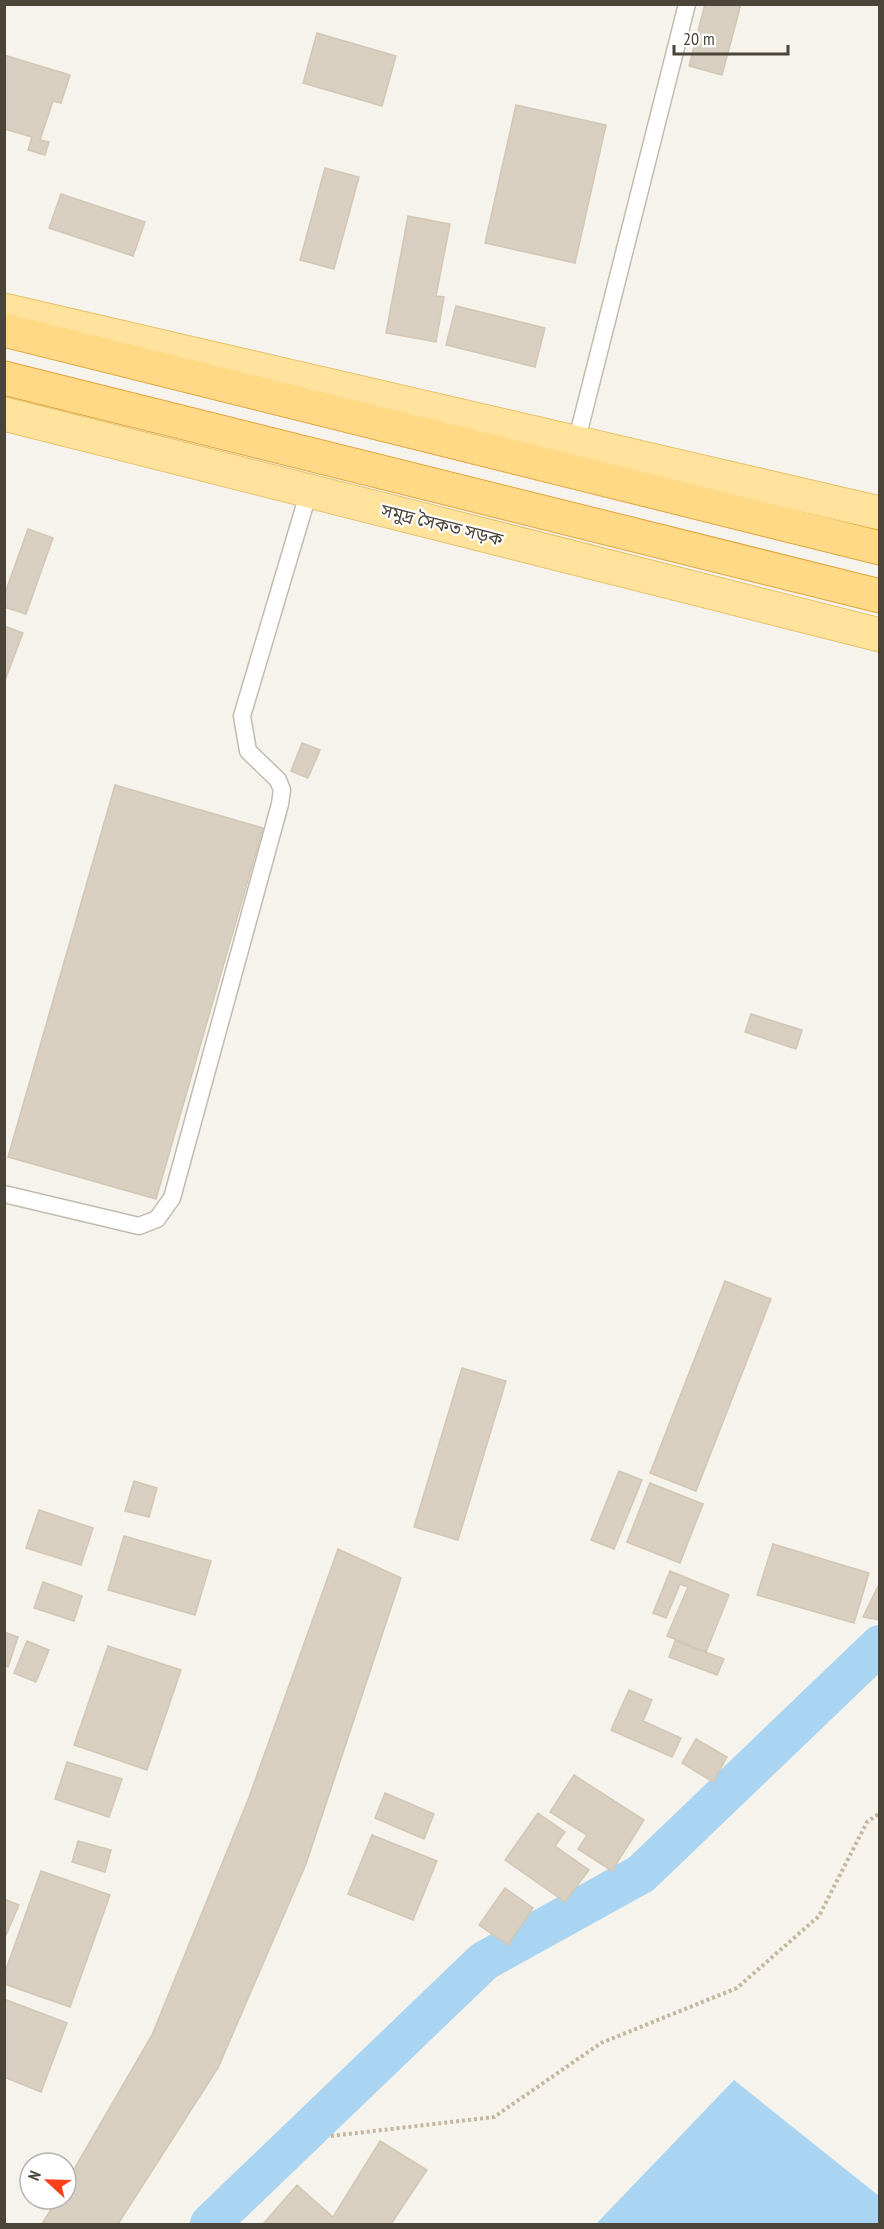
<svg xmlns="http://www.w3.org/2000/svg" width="884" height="2229" font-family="'PT Sans Narrow','Noto Sans Bengali',sans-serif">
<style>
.water{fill:#a9d4f2}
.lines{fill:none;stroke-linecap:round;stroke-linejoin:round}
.canal{stroke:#a9d4f2;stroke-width:40}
.building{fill:#d8cfc1;stroke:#d3c7b4;stroke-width:1.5}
.service-casing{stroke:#c2bbae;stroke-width:19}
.primary-casing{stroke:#e6c16a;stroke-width:35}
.trunk-casing{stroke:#e0a43c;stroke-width:35}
.path{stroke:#c4b79f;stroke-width:4;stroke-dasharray:3 3;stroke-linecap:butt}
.service{stroke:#fff;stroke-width:16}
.primary{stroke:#ffe39c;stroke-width:33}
.trunk{stroke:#ffd985;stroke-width:33}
.labels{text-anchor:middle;stroke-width:4.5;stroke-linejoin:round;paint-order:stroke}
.street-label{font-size:18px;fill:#4b4439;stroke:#fff}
</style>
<rect width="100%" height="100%" fill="#f6f3ec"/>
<path class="water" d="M734 2080 879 2196V2224H596Z"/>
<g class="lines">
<path class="canal" d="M210 2224 484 1961 641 1874 880 1645"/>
</g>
<path class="building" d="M705 4H741L722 75 689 66Z
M317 33 396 56 382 106 303 83Z
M4 55 70 75 61 103 53 101 40 140 49 142 45 155 28 150 32 137 4 129Z
M516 105 606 125 575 263 485 243Z
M325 168 359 177 334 269 300 260Z
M61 194 145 222 133 256 49 228Z
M408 216 450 224 436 296 444 297 436 342 386 333Z
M456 306 545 328 535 367 446 345Z
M28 529 53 538 26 614 4 607V596Z
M4 626 23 633 4 683Z
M302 743 320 750 308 778 291 771Z
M115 785 263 828 156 1199 8 1157Z
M751 1014 802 1030 796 1049 745 1032Z
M725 1281 771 1299 696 1491 650 1473Z
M462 1368 506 1381 458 1540 414 1527Z
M619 1471 642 1480 614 1549 591 1540Z
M134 1481 157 1488 149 1517 125 1511Z
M650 1483 703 1504 680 1563 627 1542Z
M39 1510 93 1528 81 1565 26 1548Z
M124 1536 211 1561 195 1615 108 1590Z
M773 1544 869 1573 854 1623 757 1595Z
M338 1549 401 1578 306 1864 218 2068 118 2224H42L57 2199H66V2183L152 2035 248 1800Z
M670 1571 729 1595 706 1652 667 1636 688 1587 680 1584 666 1618 653 1613Z
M43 1582 82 1596 74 1621 34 1608Z
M880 1582V1620L863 1617Z
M4 1632 18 1637 8 1667 4 1666Z
M27 1641 49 1650 36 1682 14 1673Z
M675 1641 724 1659 717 1675 669 1657Z
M108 1646 181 1670 147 1770 74 1745Z
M629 1690 652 1700 643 1721 681 1738 672 1757 611 1730Z
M696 1739 727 1757 713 1782 682 1763Z
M67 1762 122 1779 109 1817 55 1799Z
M574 1775 644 1820 612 1871 578 1849 587 1835 550 1812Z
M385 1793 434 1814 424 1839 375 1818Z
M538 1813 565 1832 555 1846 589 1870 565 1902 505 1860Z
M372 1835 437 1861 413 1920 348 1894Z
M78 1841 111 1850 105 1872 72 1862Z
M41 1871 110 1895 70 2007 4 1984V1975Z
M505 1888 533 1908 508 1945 479 1925Z
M4 1899 19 1905 4 1940Z
M4 1999 67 2023 41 2092 4 2077Z
M380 2141 427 2170 391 2224H263L297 2185 333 2217Z"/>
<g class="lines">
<defs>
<path id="service" d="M576 443 687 4
M4 1194 139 1226 157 1219 172 1198 280 804 282 790 278 780 248 751 242 716 309 491"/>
<path id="primary" d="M4 310 880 513
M4 414 880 635"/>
<path id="trunk" d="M4 330 880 548
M4 378 880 596"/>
</defs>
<use href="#service" class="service-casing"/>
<use href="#primary" class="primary-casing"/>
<use href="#trunk" class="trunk-casing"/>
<path class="path" d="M331 2136 494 2117 601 2043 737 1988 819 1916 867 1822 880 1813"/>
<use href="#service" class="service"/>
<use href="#primary" class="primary"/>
<use href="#trunk" class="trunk"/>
</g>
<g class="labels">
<g class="street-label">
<text transform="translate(442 525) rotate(14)" y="6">সমুদ্র সৈকত সড়ক</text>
</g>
</g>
<rect width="884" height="2229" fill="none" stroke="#4b4439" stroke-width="12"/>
<g transform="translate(48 2181) rotate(292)"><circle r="28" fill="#ffffff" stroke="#b7b4b0" stroke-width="1.5"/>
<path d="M0-4.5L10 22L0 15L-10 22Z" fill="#fc3f1d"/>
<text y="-9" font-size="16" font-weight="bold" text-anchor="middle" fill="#4b4439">N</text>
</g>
<path d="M674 45v9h114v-9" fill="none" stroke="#4b4439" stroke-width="3"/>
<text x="683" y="45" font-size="18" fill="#4b4439" stroke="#ffffff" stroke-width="4.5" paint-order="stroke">20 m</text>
</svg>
